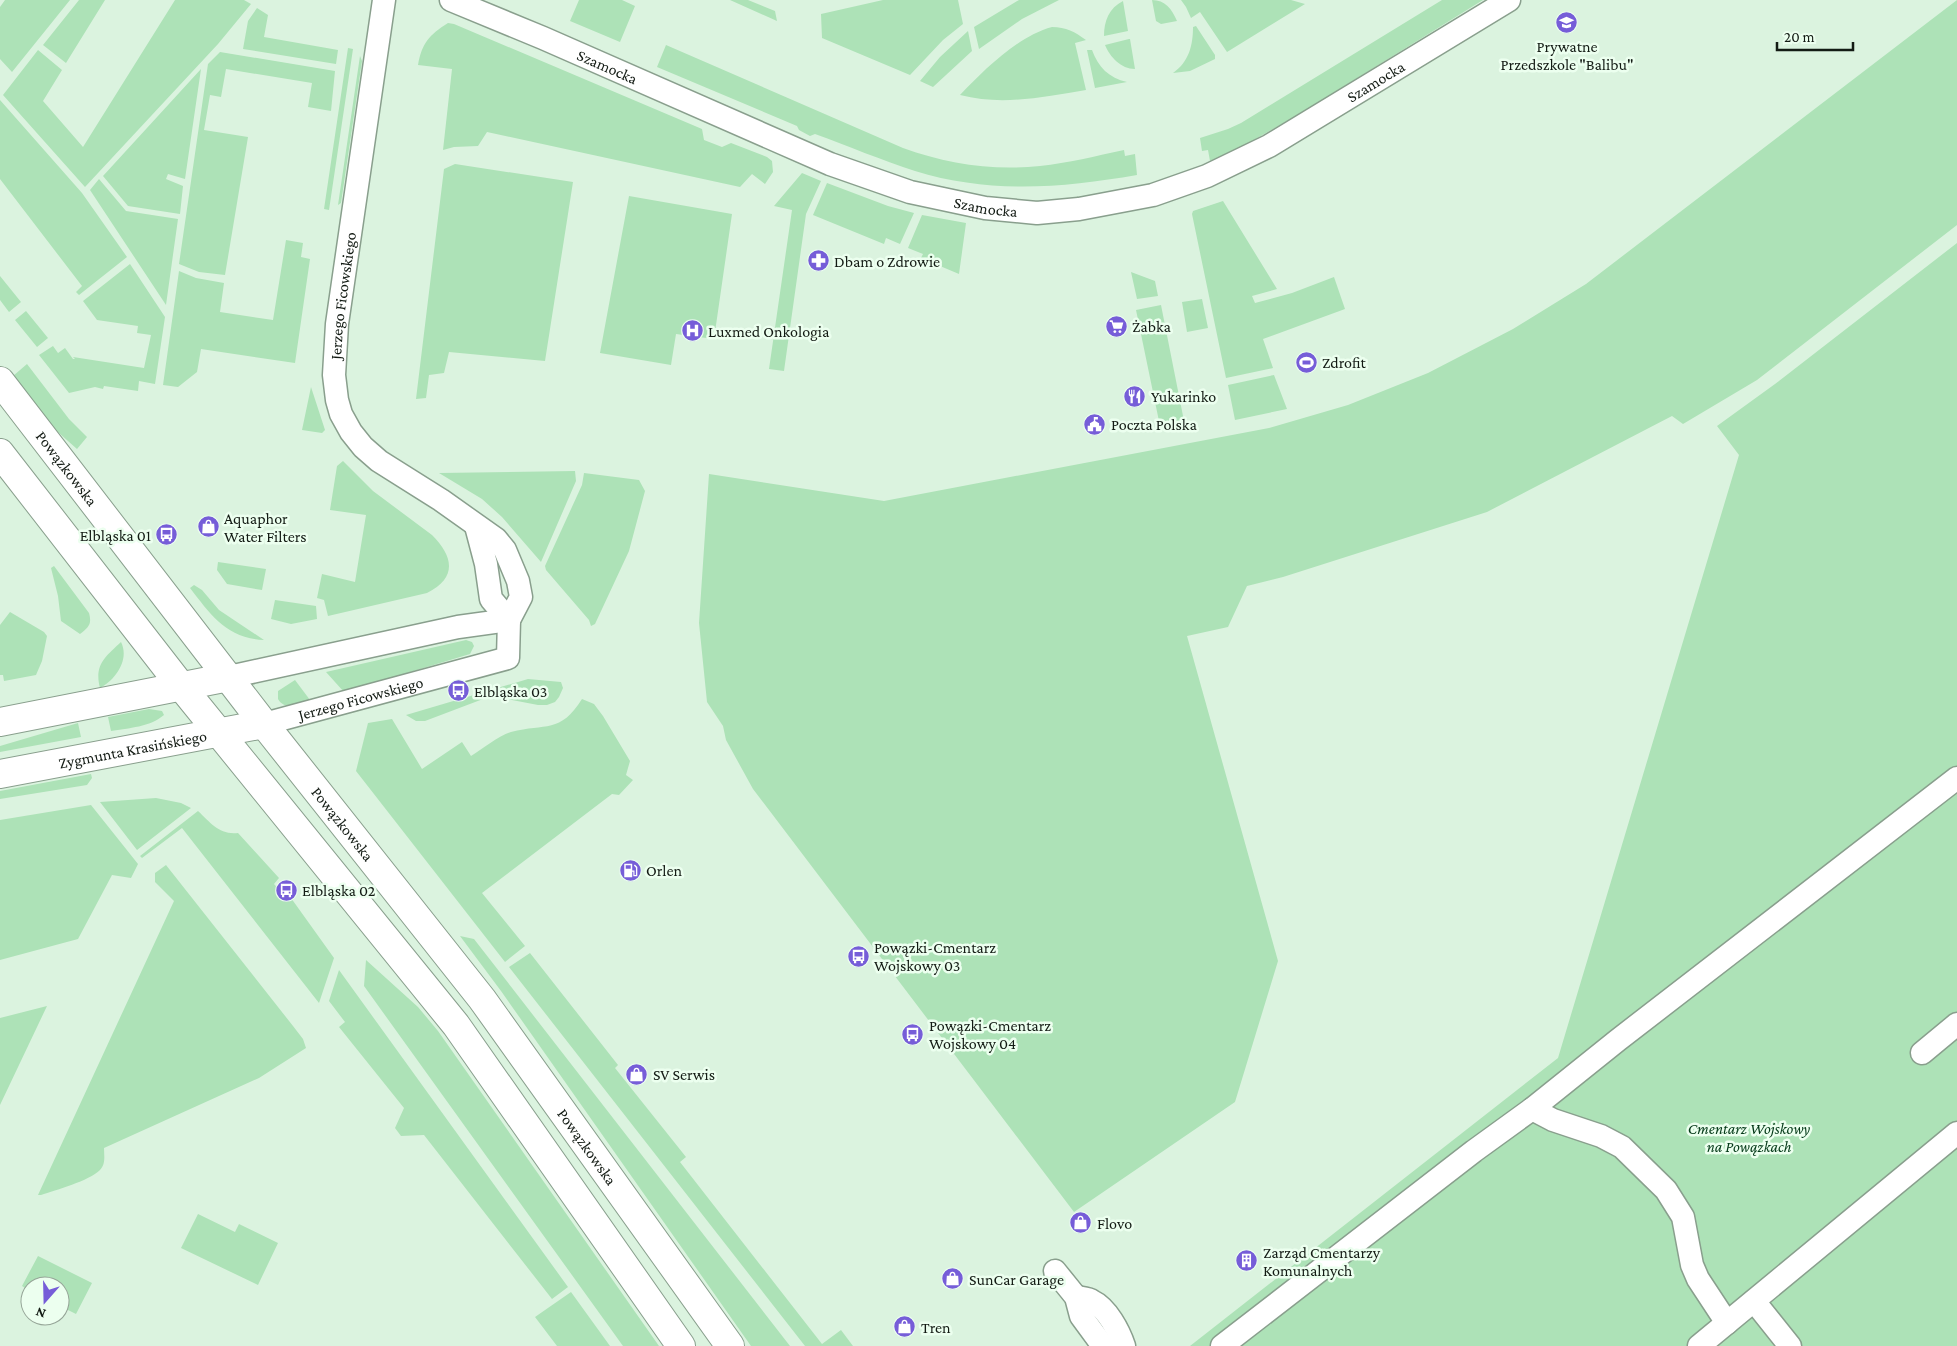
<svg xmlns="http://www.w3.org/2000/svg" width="1957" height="1346" font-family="'Crimson Pro',serif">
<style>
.green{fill:#ade2b7}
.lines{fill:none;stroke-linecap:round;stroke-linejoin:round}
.street-casing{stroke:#899f8d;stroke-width:25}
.secondary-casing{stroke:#899f8d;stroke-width:30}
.street{stroke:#fff;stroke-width:22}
.secondary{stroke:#fff;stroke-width:28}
.labels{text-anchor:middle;stroke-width:5;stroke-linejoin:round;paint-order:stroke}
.poi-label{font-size:16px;fill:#131b14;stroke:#ecffef;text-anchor:start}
.street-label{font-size:16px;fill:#131b14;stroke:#ecffef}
.park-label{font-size:16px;font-style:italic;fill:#033917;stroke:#ecffef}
</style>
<rect width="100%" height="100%" fill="#dbf3df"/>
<path class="green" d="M5 0H70L12 72 0 59V7Z
M79 0H105L66 63 43 45Z
M175 0H244L251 4 218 44 85 187 3 95 38 50 62 70 43 101 83 147Z
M579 0H622L635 6 620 42 570 21Z
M730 0H748L775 11 777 21Z
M883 0H958L963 24 943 40 910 75 822 38 821 14Z
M1019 0H1059L1022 19 979 49 974 27Z
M1152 0C1165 0 1172 9 1177 21L1161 24 1156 21Z
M1181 0H1291L1305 4 1227 52 1200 12 1191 18 1186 7Z
M1442 0H1483L1301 113 1243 146 1210 161 1208 150 1202 151 1200 138 1228 129 1241 123Z
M1957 0V225L1757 380 1683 424 1672 416 1487 512 1283 577 1247 586 1228 627 1187 636 1278 961 1235 1102 1074 1212 753 789 726 740 723 726 707 702 699 623 709 474 884 501 1269 428 1348 405 1428 373 1513 329 1586 284Z
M1123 1 1128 31 1104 36C1104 21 1109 8 1123 1Z
M257 8 268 15 264 37 338 50 336 64 243 49 248 21Z
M448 23 454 24 702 129 704 140 722 147 731 143 767 157 772 161 773 172 765 184 752 174 740 187 487 132 478 146 454 147 443 150 452 69 418 65C422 43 429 35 448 23Z
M1196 26 1215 55V59L1190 71 1173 73C1189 62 1193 45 1193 27Z
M1052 27C1066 27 1075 32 1086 40L1075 43 1086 90C1044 97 1002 106 960 95 984 70 1018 36 1052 27Z
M968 31 972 51 933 87 920 81 940 57Z
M1129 39H1130L1135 69C1121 69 1110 57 1105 45Z
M666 45 903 148C947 164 993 171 1040 166 1068 163 1096 156 1124 150L1125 156 1135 154 1137 175C1062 188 989 194 915 171 881 160 848 146 815 134L810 136 799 130 797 126 657 67Z
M348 48 353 49 329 210 324 209Z
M1087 50H1092C1098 67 1109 78 1127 82L1095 88Z
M220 52 335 71 331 111 308 107 312 83 226 69 221 97 210 95 204 130 248 137 225 275 199 272 179 264 208 64Z
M360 56 362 61 341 203 338 205Z
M201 69 185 179 168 174 166 179 183 186 180 214 128 206 103 176Z
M0 100 82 193 127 257 79 295 76 292 82 286 0 179Z
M455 164 573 182 545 361 449 352 444 373 429 375 426 398 416 399 444 169Z
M802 173 821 181 806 214 784 371 769 369 792 210 774 206Z
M99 179 126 211 178 219 166 305 90 190Z
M827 183 888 206 914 213 900 244 886 238 884 244 813 215Z
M629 196 732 214 714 339 676 334 671 365 600 353Z
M1223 201 1277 289 1252 296 1255 303 1292 293 1334 277 1345 309 1263 339 1273 368 1226 378 1192 214 1193 211Z
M922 215 966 223 959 274 921 258 923 254 908 248Z
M286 240 303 243 301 257 310 259 295 363 201 349 197 372 178 387 163 385 179 271 196 278 224 283 220 312 273 320Z
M1957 243V1346H1190L1558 1058 1739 455 1717 426 1775 384Z
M130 264 165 317 155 384 139 381 138 391 104 386 103 389 95 387 69 393 39 355 53 346 58 353 65 348 73 359H75L73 357 144 368 151 335 137 333 138 326 97 320 83 301Z
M1131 272 1155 281 1158 296 1137 299Z
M0 276 21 302 9 312 0 300Z
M1202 299 1208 328 1187 332 1182 302Z
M1161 305 1184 421 1160 426 1136 310Z
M26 311 48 338 37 347 15 320Z
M27 364 69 419 87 437 77 449 51 426 13 376Z
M1274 375 1287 409 1235 420 1228 385Z
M311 387 325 430 322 433 302 430Z
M343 461 373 491 432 535C454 557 457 578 427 593L328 616 324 600 317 598 322 574 355 582 366 515 330 510 337 466Z
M575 471 576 481 541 562 502 517 482 499 439 473Z
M584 473 639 480 645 491 629 551 595 624 591 626 589 620 546 570 545 566 582 485Z
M218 562 266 569 262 590 227 584 217 570Z
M54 566 89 613C92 624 89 627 80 634L61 621 58 596 51 568Z
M194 585 202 590 219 610 264 640C226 638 211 615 190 588Z
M275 600 316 606 317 619 291 624 271 619Z
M10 612 44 632 47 636 42 661 36 675 4 681 3 675H0V625Z
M466 640 472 642 474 646 470 654 344 692 326 672Z
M121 642C130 660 115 680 100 688 94 665 105 657 121 642Z
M528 679 561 682 563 688 559 697 555 702 547 705H538L491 696 425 721H416L406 715Z
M295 680 310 700C298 704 285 711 278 699V691Z
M582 699 594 704 603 716 630 761 626 775 633 780 619 795 612 794 482 893 525 946 505 962 356 771 368 723 392 719 422 769 462 742 471 756C482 749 500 735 511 732 546 723 560 734 582 699Z
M149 709 162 711 164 715C150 727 129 728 111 731L108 717Z
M78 723 81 737 0 752V746Z
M91 774 92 778 87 785 0 799V791Z
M156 798 181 803 191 808 137 850 100 802Z
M91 805 138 864 131 878 112 875 78 939 0 960V820Z
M198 811C211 823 219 835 238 833L279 878 274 884 288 900 291 898 334 958 319 1003 182 828 142 858 140 856Z
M166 865 293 1026 303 1039 306 1048 259 1078 104 1148C104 1155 106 1164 100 1170 89 1181 56 1190 41 1195H38L174 901 155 882V873Z
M460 936 474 939 790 1346H751L501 991Z
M530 953 618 1065 615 1068 686 1157 680 1162 822 1344 841 1330 853 1346H805L509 967Z
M366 960 418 1007 438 1031 659 1346H623L364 986Z
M339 970 568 1287 552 1299 424 1135 401 1136 395 1128 404 1108 339 1027 345 1022 329 1001Z
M47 1006 0 1105V1018Z
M198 1214 235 1232 239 1224 278 1243 258 1285 181 1248Z
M38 1256 92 1283 76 1314 60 1306V1286H30V1291L22 1286Z
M571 1292 610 1346H557L535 1317Z"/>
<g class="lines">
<defs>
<g id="street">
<path id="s1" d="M451 0 543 38 830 164 910 192 985 208 1037 213 1079 209 1153 195 1207 176 1269 146 1509 0"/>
<path d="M476 526 486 564 491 599 509 620"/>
<path d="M229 677 458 627 509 620"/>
<path id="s2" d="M264 724 508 658 509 620 521 597 518 581 505 550 496 539 441 500 379 461 363 447 351 432 341 414 337 400 334 375 337 324 384 0"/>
<path d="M1922 1053 1957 1024"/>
<path d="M1532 1109 1553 1120 1601 1136 1622 1147 1666 1190 1683 1217 1692 1265 1698 1279 1727 1323"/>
<path d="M1055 1271 1076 1297 1081 1316 1103 1346"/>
<path d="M1076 1297C1081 1298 1088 1298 1092 1301 1107 1308 1119 1331 1124 1346"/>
<path d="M1754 1301 1790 1346"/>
<path d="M1222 1346 1474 1151 1532 1109 1618 1040 1957 778"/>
<path d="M1699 1346 1957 1133"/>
</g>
<g id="secondary">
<path id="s3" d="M0 381 264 724 482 999 730 1346"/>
<path d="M0 453 181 686 456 1025 681 1346"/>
<path d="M0 722 229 677"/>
<path id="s4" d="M0 774 264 724"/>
</g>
</defs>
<use href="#street" class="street-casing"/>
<use href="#secondary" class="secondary-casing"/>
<use href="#street" class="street"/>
<use href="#secondary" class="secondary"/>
</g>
<defs>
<symbol id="school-disc" viewBox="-11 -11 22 22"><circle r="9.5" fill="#765dd8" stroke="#ecffef"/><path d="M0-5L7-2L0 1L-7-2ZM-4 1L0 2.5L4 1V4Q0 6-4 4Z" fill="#fff"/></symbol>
<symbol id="pharmacy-disc" viewBox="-11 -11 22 22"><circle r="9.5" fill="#765dd8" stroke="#ecffef"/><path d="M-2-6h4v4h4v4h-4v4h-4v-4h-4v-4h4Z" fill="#fff"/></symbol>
<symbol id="supermarket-disc" viewBox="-11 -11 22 22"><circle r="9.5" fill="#765dd8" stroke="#ecffef"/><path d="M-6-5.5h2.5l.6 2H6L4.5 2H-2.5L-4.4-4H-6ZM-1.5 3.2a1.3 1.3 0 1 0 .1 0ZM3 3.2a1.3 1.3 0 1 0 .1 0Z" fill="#fff"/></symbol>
<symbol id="hospital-disc" viewBox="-11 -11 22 22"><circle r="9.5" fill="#765dd8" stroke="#ecffef"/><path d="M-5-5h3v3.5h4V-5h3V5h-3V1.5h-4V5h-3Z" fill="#fff"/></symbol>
<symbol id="stadium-disc" viewBox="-11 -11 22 22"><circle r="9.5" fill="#765dd8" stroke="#ecffef"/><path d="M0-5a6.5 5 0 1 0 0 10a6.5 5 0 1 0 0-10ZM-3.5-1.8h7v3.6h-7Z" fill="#fff"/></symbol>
<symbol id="restaurant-disc" viewBox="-11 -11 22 22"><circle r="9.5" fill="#765dd8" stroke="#ecffef"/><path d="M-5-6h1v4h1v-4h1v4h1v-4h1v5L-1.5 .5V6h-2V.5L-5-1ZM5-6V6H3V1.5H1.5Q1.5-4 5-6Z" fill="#fff"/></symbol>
<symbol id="civic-disc" viewBox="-11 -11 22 22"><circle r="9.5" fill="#765dd8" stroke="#ecffef"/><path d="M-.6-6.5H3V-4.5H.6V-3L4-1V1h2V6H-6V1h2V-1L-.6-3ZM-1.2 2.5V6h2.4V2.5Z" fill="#fff"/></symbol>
<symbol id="shop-disc" viewBox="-11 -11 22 22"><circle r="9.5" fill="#765dd8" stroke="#ecffef"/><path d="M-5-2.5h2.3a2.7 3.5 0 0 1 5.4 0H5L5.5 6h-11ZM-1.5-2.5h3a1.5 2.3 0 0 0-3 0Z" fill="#fff"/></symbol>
<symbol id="bus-disc" viewBox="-11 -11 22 22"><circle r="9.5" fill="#765dd8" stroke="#ecffef"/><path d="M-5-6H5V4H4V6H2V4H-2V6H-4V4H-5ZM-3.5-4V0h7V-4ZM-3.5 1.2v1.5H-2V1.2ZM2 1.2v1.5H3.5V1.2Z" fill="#fff"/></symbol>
<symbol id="fuel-disc" viewBox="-11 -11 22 22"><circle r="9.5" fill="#765dd8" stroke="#ecffef"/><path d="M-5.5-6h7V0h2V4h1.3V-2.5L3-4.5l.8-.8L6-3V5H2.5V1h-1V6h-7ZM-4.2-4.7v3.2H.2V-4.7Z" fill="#fff"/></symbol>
<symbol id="building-disc" viewBox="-11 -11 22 22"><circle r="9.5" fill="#765dd8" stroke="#ecffef"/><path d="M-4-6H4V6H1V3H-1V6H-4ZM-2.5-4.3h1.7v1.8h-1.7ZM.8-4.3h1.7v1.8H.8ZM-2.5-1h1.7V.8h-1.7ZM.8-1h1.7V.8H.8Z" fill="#fff"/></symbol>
</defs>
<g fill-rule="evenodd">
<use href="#school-disc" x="1554" y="10" width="25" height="25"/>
<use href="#pharmacy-disc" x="806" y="248" width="25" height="25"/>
<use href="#supermarket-disc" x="1104" y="314" width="25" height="25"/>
<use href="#hospital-disc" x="680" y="318" width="25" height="25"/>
<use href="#stadium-disc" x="1294" y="350" width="25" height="25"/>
<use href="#restaurant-disc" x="1122" y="384" width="25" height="25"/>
<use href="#civic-disc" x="1082" y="412" width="25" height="25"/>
<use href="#shop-disc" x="196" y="514" width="25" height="25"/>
<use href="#bus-disc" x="154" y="522" width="25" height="25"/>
<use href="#bus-disc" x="446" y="678" width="25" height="25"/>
<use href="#fuel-disc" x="618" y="858" width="25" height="25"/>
<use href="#bus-disc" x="274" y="878" width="25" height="25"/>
<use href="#bus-disc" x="846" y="944" width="25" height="25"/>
<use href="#bus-disc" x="900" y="1022" width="25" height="25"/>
<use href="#shop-disc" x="624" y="1062" width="25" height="25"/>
<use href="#shop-disc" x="1068" y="1210" width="25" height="25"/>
<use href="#building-disc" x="1234" y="1248" width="25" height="25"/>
<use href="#shop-disc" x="940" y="1266" width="25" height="25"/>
<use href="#shop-disc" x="892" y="1314" width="25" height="25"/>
</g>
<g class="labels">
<g class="poi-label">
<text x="1567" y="52" text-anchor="middle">Prywatne<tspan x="1567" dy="18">Przedszkole "Balibu"</tspan></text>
<text x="834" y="267">Dbam o Zdrowie</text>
<text x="1132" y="332">Żabka</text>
<text x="708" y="337">Luxmed Onkologia</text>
<text x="1322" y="368">Zdrofit</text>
<text x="1151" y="402">Yukarinko</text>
<text x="1111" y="430">Poczta Polska</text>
<text x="224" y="524">Aquaphor<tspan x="224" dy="18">Water Filters</tspan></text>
<text x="151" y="541" text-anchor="end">Elbląska 01</text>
<text x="474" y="697">Elbląska 03</text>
<text x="646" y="876">Orlen</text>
<text x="302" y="896">Elbląska 02</text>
<text x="874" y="953">Powązki-Cmentarz<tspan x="874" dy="18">Wojskowy 03</tspan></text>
<text x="929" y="1031">Powązki-Cmentarz<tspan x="929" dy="18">Wojskowy 04</tspan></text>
<text x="653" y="1080">SV Serwis</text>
<text x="1097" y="1229">Flovo</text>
<text x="1263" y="1258">Zarząd Cmentarzy<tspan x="1263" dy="18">Komunalnych</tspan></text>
<text x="969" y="1285">SunCar Garage</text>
<text x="921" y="1333">Tren</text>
</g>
<g class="street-label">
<text dy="6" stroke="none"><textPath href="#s1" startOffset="170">Szamocka</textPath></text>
<text dy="6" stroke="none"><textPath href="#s1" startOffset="995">Szamocka</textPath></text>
<text dy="6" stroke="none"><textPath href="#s1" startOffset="575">Szamocka</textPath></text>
<text dy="6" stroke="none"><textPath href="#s2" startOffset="702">Jerzego Ficowskiego</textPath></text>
<text dy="6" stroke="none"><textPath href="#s3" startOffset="110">Powązkowska</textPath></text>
<text dy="6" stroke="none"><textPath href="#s2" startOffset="100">Jerzego Ficowskiego</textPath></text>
<text dy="6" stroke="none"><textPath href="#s4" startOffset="135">Zygmunta Krasińskiego</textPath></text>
<text dy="6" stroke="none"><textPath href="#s3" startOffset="560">Powązkowska</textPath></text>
<text dy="6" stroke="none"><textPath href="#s3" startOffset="965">Powązkowska</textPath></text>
</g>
<g class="park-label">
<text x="1749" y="1134">Cmentarz Wojskowy<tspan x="1749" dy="18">na Powązkach</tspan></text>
</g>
</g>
<g transform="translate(45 1301) rotate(200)"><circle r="24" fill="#ecffef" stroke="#95a497"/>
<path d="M0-4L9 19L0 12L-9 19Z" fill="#765dd8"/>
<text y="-8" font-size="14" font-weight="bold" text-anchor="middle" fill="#131b14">N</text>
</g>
<path d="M1777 42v8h76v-8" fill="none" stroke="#131b14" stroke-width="2.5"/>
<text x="1784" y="42" font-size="15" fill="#131b14" stroke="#ecffef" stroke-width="4" paint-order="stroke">20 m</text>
</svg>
